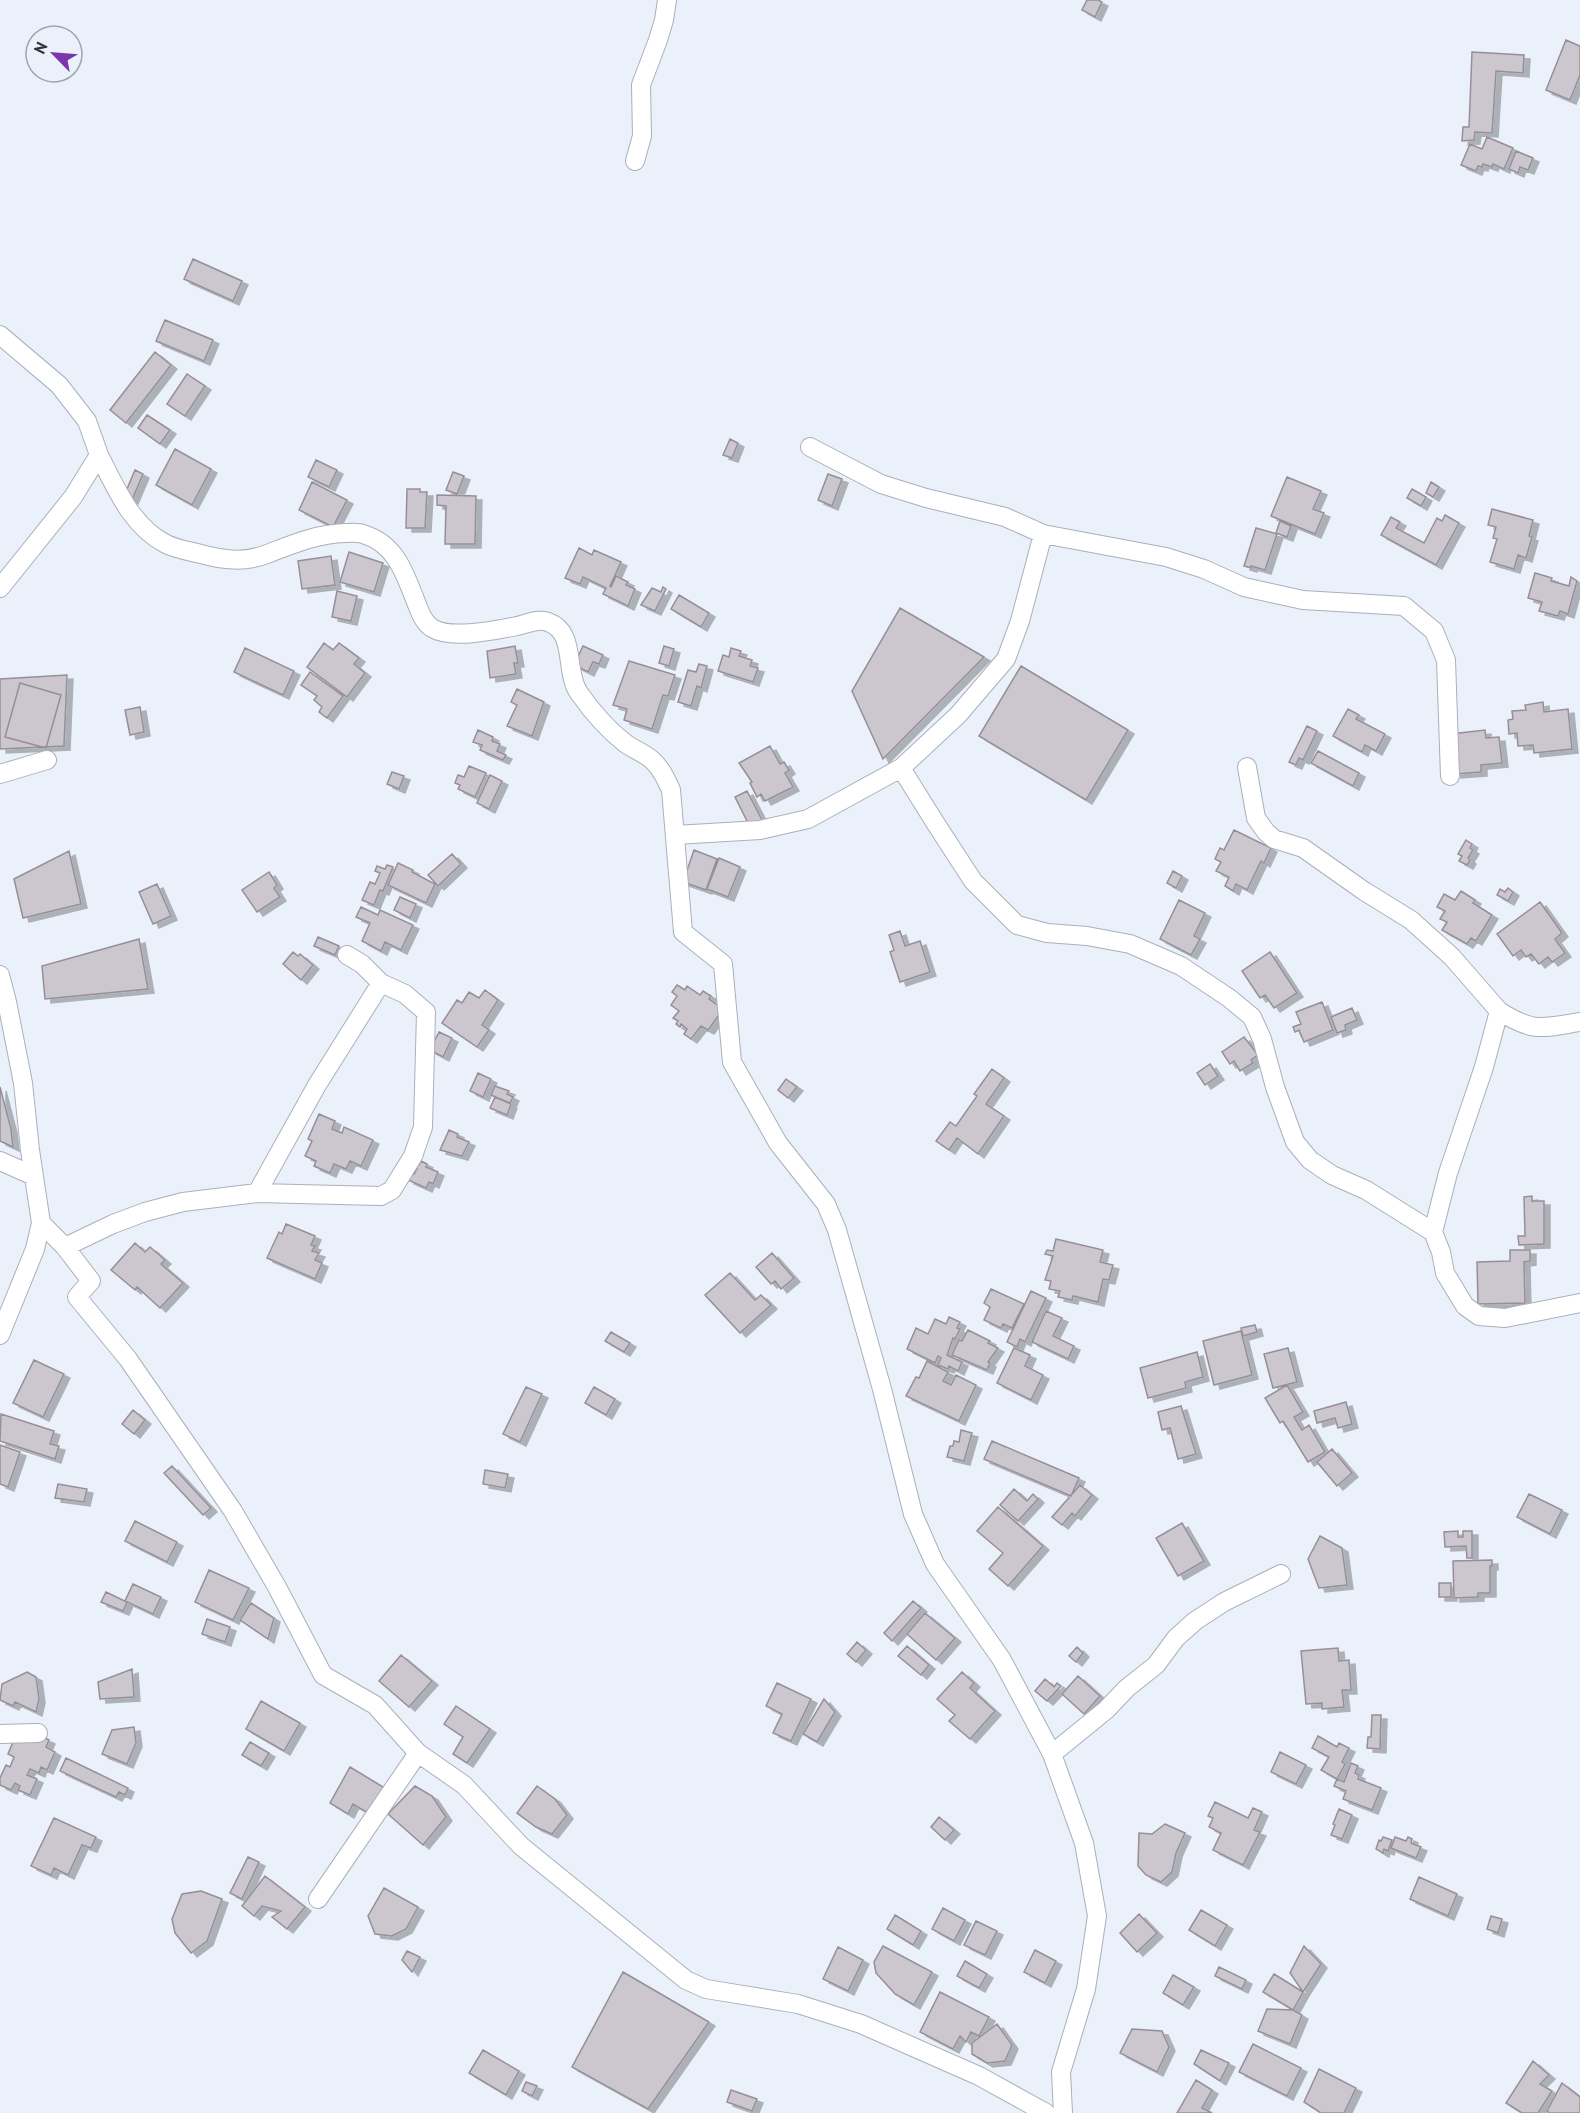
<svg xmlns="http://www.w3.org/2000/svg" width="1580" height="2113" font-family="'PT Sans',sans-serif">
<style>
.building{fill:#ccc6cf;stroke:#968f99;stroke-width:1.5;filter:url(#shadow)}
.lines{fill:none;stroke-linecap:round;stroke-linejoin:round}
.minor-casing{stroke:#aab0ba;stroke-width:20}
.minor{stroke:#fff;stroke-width:18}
</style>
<defs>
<filter id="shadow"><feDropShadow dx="6" dy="4" stdDeviation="0" flood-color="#0004"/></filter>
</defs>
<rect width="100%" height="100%" fill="#eaf1fb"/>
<path class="building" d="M1087 0H1098L1102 2 1095 17 1082 10Z
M1566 40 1580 46V75L1570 100 1546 90Z
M1472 52 1524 55 1523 73 1496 71 1492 133 1475 132 1474 140 1462 141 1463 127H1469Z
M1487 137 1513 148 1504 169 1493 164 1492 167 1483 164 1482 167 1478 166 1476 171 1461 165 1470 144 1482 149Z
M1516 151 1533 158 1528 170 1520 167 1518 173 1509 169Z
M193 259 242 281 233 301 184 279Z
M165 320 213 340 204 361 156 341Z
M155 352 171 365 126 423 110 410Z
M187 374 205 386 185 416 167 404Z
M147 415 170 430 160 444 138 428Z
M730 439 738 443 732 458 723 455Z
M175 449 211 469 192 505 156 485Z
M316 460 337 470 329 487 308 477Z
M135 470 143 474 132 500 124 496Z
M453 472 464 476 457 494 446 490Z
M828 474 842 479 832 506 818 500Z
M1287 477 1321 491 1313 509 1324 513 1315 534 1271 516Z
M312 482 347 500 333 527 299 510Z
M1431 482 1439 487 1433 497 1426 493Z
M407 489H420V492H427L425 528H406Z
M1412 489 1426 497 1421 506 1407 498Z
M437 495 476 496 475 544H445L446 506 437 505Z
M1492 509 1533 520 1529 536 1532 537 1526 558 1518 555 1514 569 1490 562 1497 539 1493 538 1496 527 1488 525Z
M1445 515 1459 523 1436 565 1381 535 1391 517 1400 522 1396 528 1424 543 1437 518 1442 521Z
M1280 521 1291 526 1287 537 1276 533Z
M1256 528 1277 534 1265 570 1251 566V568L1244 566Z
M579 548 592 555 594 550 621 562 610 586 611 587 616 576 628 582 626 585 635 589 628 606 603 594 606 588 583 577 580 584 565 578Z
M349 552 383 563 374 592 340 582Z
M331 556 335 585 302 589 298 561Z
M1535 573 1552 578 1551 581 1569 586 1571 577 1577 581 1568 614 1560 611 1558 616 1539 611 1542 602 1528 598Z
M663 587 666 589 655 611 641 605 652 588 661 592Z
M337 591 357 596 351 621 332 617Z
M679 595 709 613 701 627 671 609Z
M900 608 984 657 883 759 852 691Z
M324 643 333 650 339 643 359 658 354 664 365 673 347 697 307 667Z
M515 646 518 663H514L516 674 490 678 487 651Z
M583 646 603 655 599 664 593 662 588 672 574 665Z
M664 646 674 649 669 666 659 663Z
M245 648 294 671 283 695 234 672Z
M731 648 741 651 739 656 752 660 750 666 758 668 753 682 718 671 723 655 729 657Z
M629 661 675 675 668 696 663 695 652 729 624 720 627 709 613 705Z
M699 664 707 666 701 688 697 686 691 706 678 702 688 670 696 672Z
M1021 666 1128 730 1086 800 979 736Z
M310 672 343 696 327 718 319 712 322 707 314 700 317 696 301 685Z
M67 675 64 746 0 749V679Z
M20 683 61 695 46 748 5 737Z
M517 689 544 702 532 736 507 726 517 705 511 702Z
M1543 702 1544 712 1568 709 1572 749 1534 753 1533 745 1518 746 1517 733 1509 734 1508 720 1513 719 1512 711 1526 710 1525 705Z
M140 707 144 732 130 735 125 710Z
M1348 709 1359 715 1356 719 1385 734 1376 751 1365 745 1362 752 1333 736Z
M1307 726 1317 731 1303 760 1299 758 1296 765 1289 762Z
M478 730 493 737 492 741 500 744 497 751 506 755 503 760 480 750 482 745 473 742Z
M1485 730 1486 738 1499 737 1502 763 1481 765V772L1455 774 1451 734Z
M770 746 780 764 784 762 789 770 785 773 793 787 765 801 761 794 757 797 750 783 752 782 739 763Z
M1318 751 1359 773 1353 786 1311 763Z
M469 766 486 773 475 797 458 789 460 785 455 783 458 775 464 777Z
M392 772 404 776 399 789 387 784Z
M490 775 502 781 489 809 477 803Z
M747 791 762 820 750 827 735 797Z
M1234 830 1271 848 1264 863 1261 861 1247 890 1236 884 1233 891 1225 886 1229 877 1216 871 1221 862 1215 859 1220 848 1224 850Z
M1466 840 1472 844 1470 848 1473 850 1468 858 1470 860 1467 865 1459 861 1462 856 1458 854Z
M694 850 717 859 706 890 683 882Z
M69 851 81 904 23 918 14 879Z
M452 854 461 864 438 886 428 875Z
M719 858 740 867 728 897 707 889Z
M398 863 413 870 412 872 435 884 426 903 388 885Z
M387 865 393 867 383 891 380 890 374 905 362 900 370 882 375 884 380 873 375 871 377 866 385 869Z
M1173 871 1182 876 1176 888 1167 883Z
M269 872 277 885 274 888 280 897 257 912 242 890Z
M157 884 171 916 153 924 139 892Z
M1508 888 1513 892 1508 901 1497 895 1500 889 1505 892Z
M1461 891 1475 900 1473 903 1492 915 1476 941 1471 938 1467 944 1442 930 1447 922 1440 919 1445 911 1437 907 1444 894 1455 900Z
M400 897 416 904 410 918 394 910Z
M1179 900 1205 913 1194 936 1200 939 1191 955 1160 939Z
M1540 902 1562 933 1555 939 1565 953 1552 962 1548 957 1539 964 1531 954 1526 957 1521 950 1513 956 1497 934Z
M361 907 378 915 380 910 413 925 401 950 385 942 381 951 362 941 370 923 356 917Z
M900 931 905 946 920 941 930 972 900 982 890 952 894 950 889 935Z
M318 937 339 946 335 955 314 946Z
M139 939 148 989 45 999 42 966Z
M293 952 298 956 300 954 313 965 301 980 283 964Z
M1270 952 1297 993 1274 1008 1265 995 1260 998 1242 971Z
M677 985 685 990 687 986 700 995 703 991 711 996 709 999 723 1009 708 1030 701 1026 691 1039 684 1034 687 1029 681 1024 680 1027 676 1024 678 1021 673 1018 679 1011 671 1005 677 996 672 992Z
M485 990 498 1000 482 1025 489 1030 477 1047 442 1023 457 1000 462 1003 469 992 479 998Z
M1322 1002 1333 1030 1304 1042 1299 1030 1295 1032 1293 1027 1301 1024 1296 1012Z
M1352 1008 1357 1020 1345 1025 1346 1030 1337 1033 1331 1017Z
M439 1032 452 1038 443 1057 430 1050Z
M1244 1037 1258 1055 1251 1060 1253 1063 1240 1071 1234 1061 1230 1064 1222 1052Z
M1210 1064 1218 1076 1205 1085 1197 1073Z
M992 1069 1004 1078 986 1104 1004 1116 978 1154 957 1138 949 1150 936 1141 950 1122 956 1126 977 1096 974 1094Z
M478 1073 491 1079 483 1097 470 1091Z
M786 1079 797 1087 788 1098 778 1090Z
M495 1086 509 1091 507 1094 513 1097 510 1103 491 1095Z
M0 1087 11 1129 13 1147 0 1141Z
M495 1097 511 1104 507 1115 490 1108Z
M319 1114 335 1121 332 1129 342 1133 344 1127 373 1140 361 1166 350 1161 346 1169 334 1164 330 1173 314 1166 316 1161 305 1156 312 1141 308 1139Z
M449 1130 458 1134 457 1137 469 1142 462 1156 440 1150Z
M421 1161 427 1164 426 1167 438 1172 433 1184 429 1182 426 1188 408 1180 412 1173 414 1174 417 1169 414 1168 416 1163 419 1165Z
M1532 1196V1201H1544V1244L1519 1245 1518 1236H1525L1524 1197Z
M286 1224 315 1236 311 1245 315 1246 312 1251 319 1253 315 1260 322 1263 315 1279 267 1258 279 1232 282 1234Z
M1056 1239 1103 1250 1100 1262 1113 1265 1109 1280 1103 1279 1098 1302 1073 1296 1072 1300 1058 1297 1060 1291 1049 1289 1051 1281 1045 1280 1053 1256 1045 1254 1047 1250 1053 1251Z
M135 1243 145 1252 150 1247 165 1260 161 1264 183 1283 160 1308 137 1287 135 1290 111 1270Z
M1510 1250H1530V1261L1524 1262 1525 1303 1478 1304 1477 1262 1510 1261Z
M772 1253 794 1278 781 1289 775 1281 771 1284 756 1267Z
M730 1273 755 1300 761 1295 771 1305 740 1333 705 1295Z
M991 1289 1024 1304 1012 1328 1003 1324 1001 1328 984 1320 990 1307 984 1303Z
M1031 1291 1046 1298 1025 1342 1020 1339 1017 1347 1007 1342Z
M1046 1311 1062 1318 1053 1336 1074 1346 1068 1359 1032 1342Z
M949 1317 960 1322 957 1328 960 1329 955 1339 953 1338 947 1355 962 1362 958 1371 949 1366 948 1369 938 1365 941 1358 938 1356 935 1363 907 1349 916 1328 928 1334 935 1319 946 1324Z
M1255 1325 1257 1332 1243 1336 1241 1328Z
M968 1330 990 1341 988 1343 998 1348 988 1362 990 1363 987 1370 952 1355 959 1340 962 1341Z
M1241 1331 1252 1375 1214 1385 1203 1341Z
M611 1332 630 1343 624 1352 605 1341Z
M1014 1348 1030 1355 1025 1366 1043 1375 1031 1400 997 1383Z
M1288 1348 1297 1382 1273 1388 1264 1354Z
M1197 1352 1203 1377 1185 1382 1186 1388 1148 1398 1140 1368Z
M34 1360 64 1374 43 1417 13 1403Z
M927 1361 948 1372 943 1381 951 1385 956 1375 976 1385 959 1421 906 1396 916 1377 919 1378Z
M1287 1385 1303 1412 1294 1417 1302 1430 1309 1425 1325 1452 1308 1462 1283 1421 1280 1423 1265 1398Z
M526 1387 542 1394 520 1442 503 1434Z
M594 1387 615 1399 606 1415 585 1403Z
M1346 1402 1352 1424 1338 1428 1335 1418 1317 1423 1314 1411Z
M1181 1406 1196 1454 1178 1459 1170 1428 1162 1430 1158 1412Z
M133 1410 145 1420 134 1434 122 1424Z
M1 1414 54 1431 50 1444 59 1446 55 1459 0 1441Z
M961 1430 972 1433 964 1461 947 1457 950 1446H953L954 1441 959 1442Z
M992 1441 1079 1478 1071 1496 984 1459Z
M0 1445 20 1452 8 1487 0 1484Z
M1332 1449 1352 1473 1337 1486 1317 1462Z
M172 1466 211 1508 203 1515 164 1473Z
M485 1470 508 1474 505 1488 483 1484Z
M58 1484 87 1489 84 1502 55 1498Z
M1080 1485 1092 1495 1075 1516 1072 1513 1062 1525 1052 1517Z
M1014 1489 1027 1501 1033 1494 1038 1499 1018 1521 1000 1505Z
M1529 1494 1562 1510 1550 1534 1517 1517Z
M998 1507 1043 1546 1008 1586 989 1569 1003 1553 977 1531Z
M135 1521 177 1542 167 1562 125 1541Z
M1182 1523 1204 1561 1178 1576 1156 1538Z
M1458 1531V1537H1463V1531H1472V1558H1467L1466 1546 1445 1547 1444 1532Z
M1320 1536 1342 1548 1347 1585 1319 1588 1308 1559Z
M1492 1560V1566H1490V1593H1478V1597L1454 1598 1453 1561Z
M209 1570 249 1588 233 1620 195 1602Z
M1439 1583H1451V1597H1439Z
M133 1584 161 1597 153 1614 125 1601Z
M106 1592 127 1602 123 1611 101 1602Z
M913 1601 921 1608 892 1641 884 1633Z
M251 1603 274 1618 268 1639 240 1620Z
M925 1613 955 1638 936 1660 907 1634Z
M207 1619 230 1627 225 1642 202 1634Z
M857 1642 866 1650 856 1662 847 1654Z
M907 1646 929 1665 921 1675 898 1656Z
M1077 1647 1083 1653 1076 1662 1069 1656Z
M1338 1648 1339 1661 1349 1660 1351 1690H1342L1344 1707 1322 1709V1703L1306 1704 1301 1651Z
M401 1655 432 1681 409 1707 379 1681Z
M132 1669 134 1697 100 1699 98 1682Z
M27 1672 36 1677 39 1699 36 1712 15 1702 13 1706 0 1700 2 1684Z
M962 1672 974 1683 970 1688 995 1711 970 1739 949 1721 955 1715 937 1699Z
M1078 1676 1100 1696 1084 1714 1062 1694Z
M1045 1679 1054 1687 1057 1683 1061 1686 1047 1701 1035 1691Z
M777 1683 811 1699 791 1741 773 1733 782 1714 766 1706Z
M824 1699 835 1712 817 1742 803 1734Z
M261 1701 300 1723 284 1751 246 1729Z
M456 1706 490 1729 467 1763 453 1754 463 1737 444 1724Z
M1372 1715H1381L1380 1749 1367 1748 1368 1737H1371Z
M134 1727 136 1743 127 1764 102 1754 112 1730Z
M31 1732 49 1740 46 1747 55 1752 47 1770 41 1767 39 1773 30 1769 27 1775 37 1779 30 1795 18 1790 20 1786 15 1783 11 1790 0 1785V1778L6 1765 10 1767 14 1757 8 1754 15 1737Z
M1318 1736 1337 1747 1339 1743 1349 1748 1342 1762 1345 1764 1337 1779 1321 1770 1329 1757 1312 1748Z
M250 1742 269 1753 261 1766 242 1755Z
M1280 1752 1306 1765 1296 1784 1271 1772Z
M66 1758 128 1788 125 1795 119 1792 116 1797 60 1771Z
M1351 1763 1358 1766 1355 1773 1359 1775 1358 1779 1381 1788 1372 1810 1343 1799 1346 1791 1334 1786 1337 1779 1344 1782Z
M350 1767 388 1790 373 1816 353 1804 348 1814 330 1803Z
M415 1786 432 1796 446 1817 423 1845 388 1814Z
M537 1786 555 1799 567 1815 552 1834 536 1827 517 1813Z
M1215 1802 1248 1818 1253 1808 1262 1812 1254 1830 1260 1832 1243 1865 1213 1850 1221 1833 1209 1827 1213 1818 1208 1816Z
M1339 1809 1352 1815 1342 1839 1331 1835 1335 1825 1333 1824Z
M939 1817 954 1830 945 1840 931 1827Z
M54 1818 96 1837 91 1848 82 1845 68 1875 54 1868 51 1875 31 1866Z
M1165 1824 1185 1833 1176 1853 1172 1872 1161 1882 1146 1875 1138 1866 1139 1833 1152 1834Z
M1383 1837 1392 1840 1388 1851 1384 1849 1383 1853 1376 1849 1379 1840 1381 1841Z
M1395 1837 1406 1841 1408 1837 1412 1839 1411 1843 1421 1847 1416 1858 1391 1848Z
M248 1857 259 1862 242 1899 230 1893Z
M265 1876 305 1907 287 1929 272 1917 281 1911 262 1906 254 1916 242 1906Z
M1419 1877 1457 1894 1448 1916 1410 1899Z
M384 1888 418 1907 406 1929 392 1936 375 1934 368 1916Z
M201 1891 222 1899 207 1941 191 1953 175 1933 172 1919 182 1894Z
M943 1908 965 1920 954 1941 932 1929Z
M1201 1910 1227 1925 1215 1946 1189 1930Z
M1139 1914 1157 1933 1137 1952 1120 1933Z
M895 1915 921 1931 913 1945 887 1929Z
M1491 1916 1502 1919 1498 1933 1487 1929Z
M976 1921 997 1931 985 1955 964 1945Z
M883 1946 932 1972 914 2005 895 1994 876 1973 874 1962Z
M1304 1946 1321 1964 1303 1992 1290 1973Z
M838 1947 863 1960 848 1991 823 1979Z
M1035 1950 1056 1961 1045 1983 1024 1972Z
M407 1951 420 1957 412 1972 402 1960Z
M965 1961 987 1974 979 1988 957 1976Z
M1219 1967 1246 1980 1242 1989 1215 1976Z
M623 1972 709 2022 648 2109 572 2067Z
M1274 1974 1303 1992 1293 2010 1263 1992Z
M1173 1975 1194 1987 1183 2005 1163 1993Z
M940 1992 989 2017 979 2036 971 2032 966 2042 960 2036 953 2049 920 2032Z
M1267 2009 1293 2010 1302 2015 1290 2044 1258 2031Z
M997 2024 1012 2045 1005 2061 987 2063 972 2054V2043Z
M1132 2029 1162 2031 1169 2047 1157 2072 1120 2053Z
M1253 2044 1301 2068 1287 2096 1239 2072Z
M483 2050 519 2071 506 2095 469 2073Z
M1201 2050 1229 2063 1220 2081 1194 2064Z
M1533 2061 1549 2075 1540 2084 1552 2091 1538 2113H1522L1506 2103Z
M1319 2069 1356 2088 1344 2113H1321L1304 2102Z
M1196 2080 1212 2090 1202 2108 1212 2113H1177Z
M526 2082 537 2086 532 2096 522 2091Z
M1562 2083 1580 2097V2113H1550L1547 2111Z
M731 2090 757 2099 752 2111 727 2102Z"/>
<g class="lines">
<defs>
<path id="minor" d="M635 161 642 136 641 85 658 40 664 20 667 0
M0 335 59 385 87 421 99 455 73 497 0 588
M810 447 881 484 926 498 1005 517 1043 534
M99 455C116 488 131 526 166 544 176 549 189 551 201 554 223 560 244 563 267 554 293 544 316 534 345 533 351 533 357 532 363 534 396 544 404 572 416 602 420 612 423 622 432 628 451 640 497 630 517 626 526 624 539 618 548 622 577 632 564 672 579 693 591 710 608 730 625 743 633 749 644 753 652 760 661 768 666 779 671 790L683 932 723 964 732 1062 778 1143 826 1204 837 1230 882 1389 913 1514 935 1564 1002 1660 1052 1754 1084 1843 1097 1916 1086 1989 1061 2072 1063 2113
M1247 767 1256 818 1266 832 1274 839 1303 848 1364 891 1411 920 1452 957 1499 1011 1484 1067 1448 1173 1433 1232 1441 1252 1445 1273 1465 1306 1479 1316 1505 1318 1580 1303
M901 768 936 824 973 881 1017 925 1047 933 1087 936 1130 944 1181 966 1229 998 1252 1017 1262 1039 1275 1087 1295 1142 1310 1160 1332 1175 1366 1190 1433 1232
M0 774 47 760
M675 835 760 830 808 819 901 768 958 715 1006 659 1020 621 1043 534 1166 557 1204 569 1244 587 1303 600 1404 606 1434 631 1446 660 1450 776
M0 975 7 1002 23 1083 30 1150 41 1223 35 1249 0 1335
M1499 1011C1534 1033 1541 1028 1580 1022
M0 1161 34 1176
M257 1193 317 1085 381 983
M41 1223 65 1247 91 1281 77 1297 128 1359 233 1511 277 1587 323 1675 375 1705 418 1753 464 1785 521 1846 686 1980 706 1989 798 2004 861 2024 979 2076 1046 2113
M65 1247 113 1224 145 1212 183 1202 257 1193 381 1196 392 1190 413 1156 423 1127 426 1012 405 994 381 983 362 964 347 955
M0 1734 38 1733
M1052 1754 1106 1710 1127 1688 1156 1665 1176 1638 1195 1621 1224 1602 1281 1574
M318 1899 418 1753"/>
</defs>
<use href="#minor" class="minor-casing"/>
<use href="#minor" class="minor"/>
</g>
<g transform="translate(54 54) rotate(295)"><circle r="28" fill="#eaf1fb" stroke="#a0a5ad" stroke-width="1.5"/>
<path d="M0-4.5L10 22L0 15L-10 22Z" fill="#7a37ab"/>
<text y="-9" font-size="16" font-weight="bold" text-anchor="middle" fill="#313337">N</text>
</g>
</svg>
